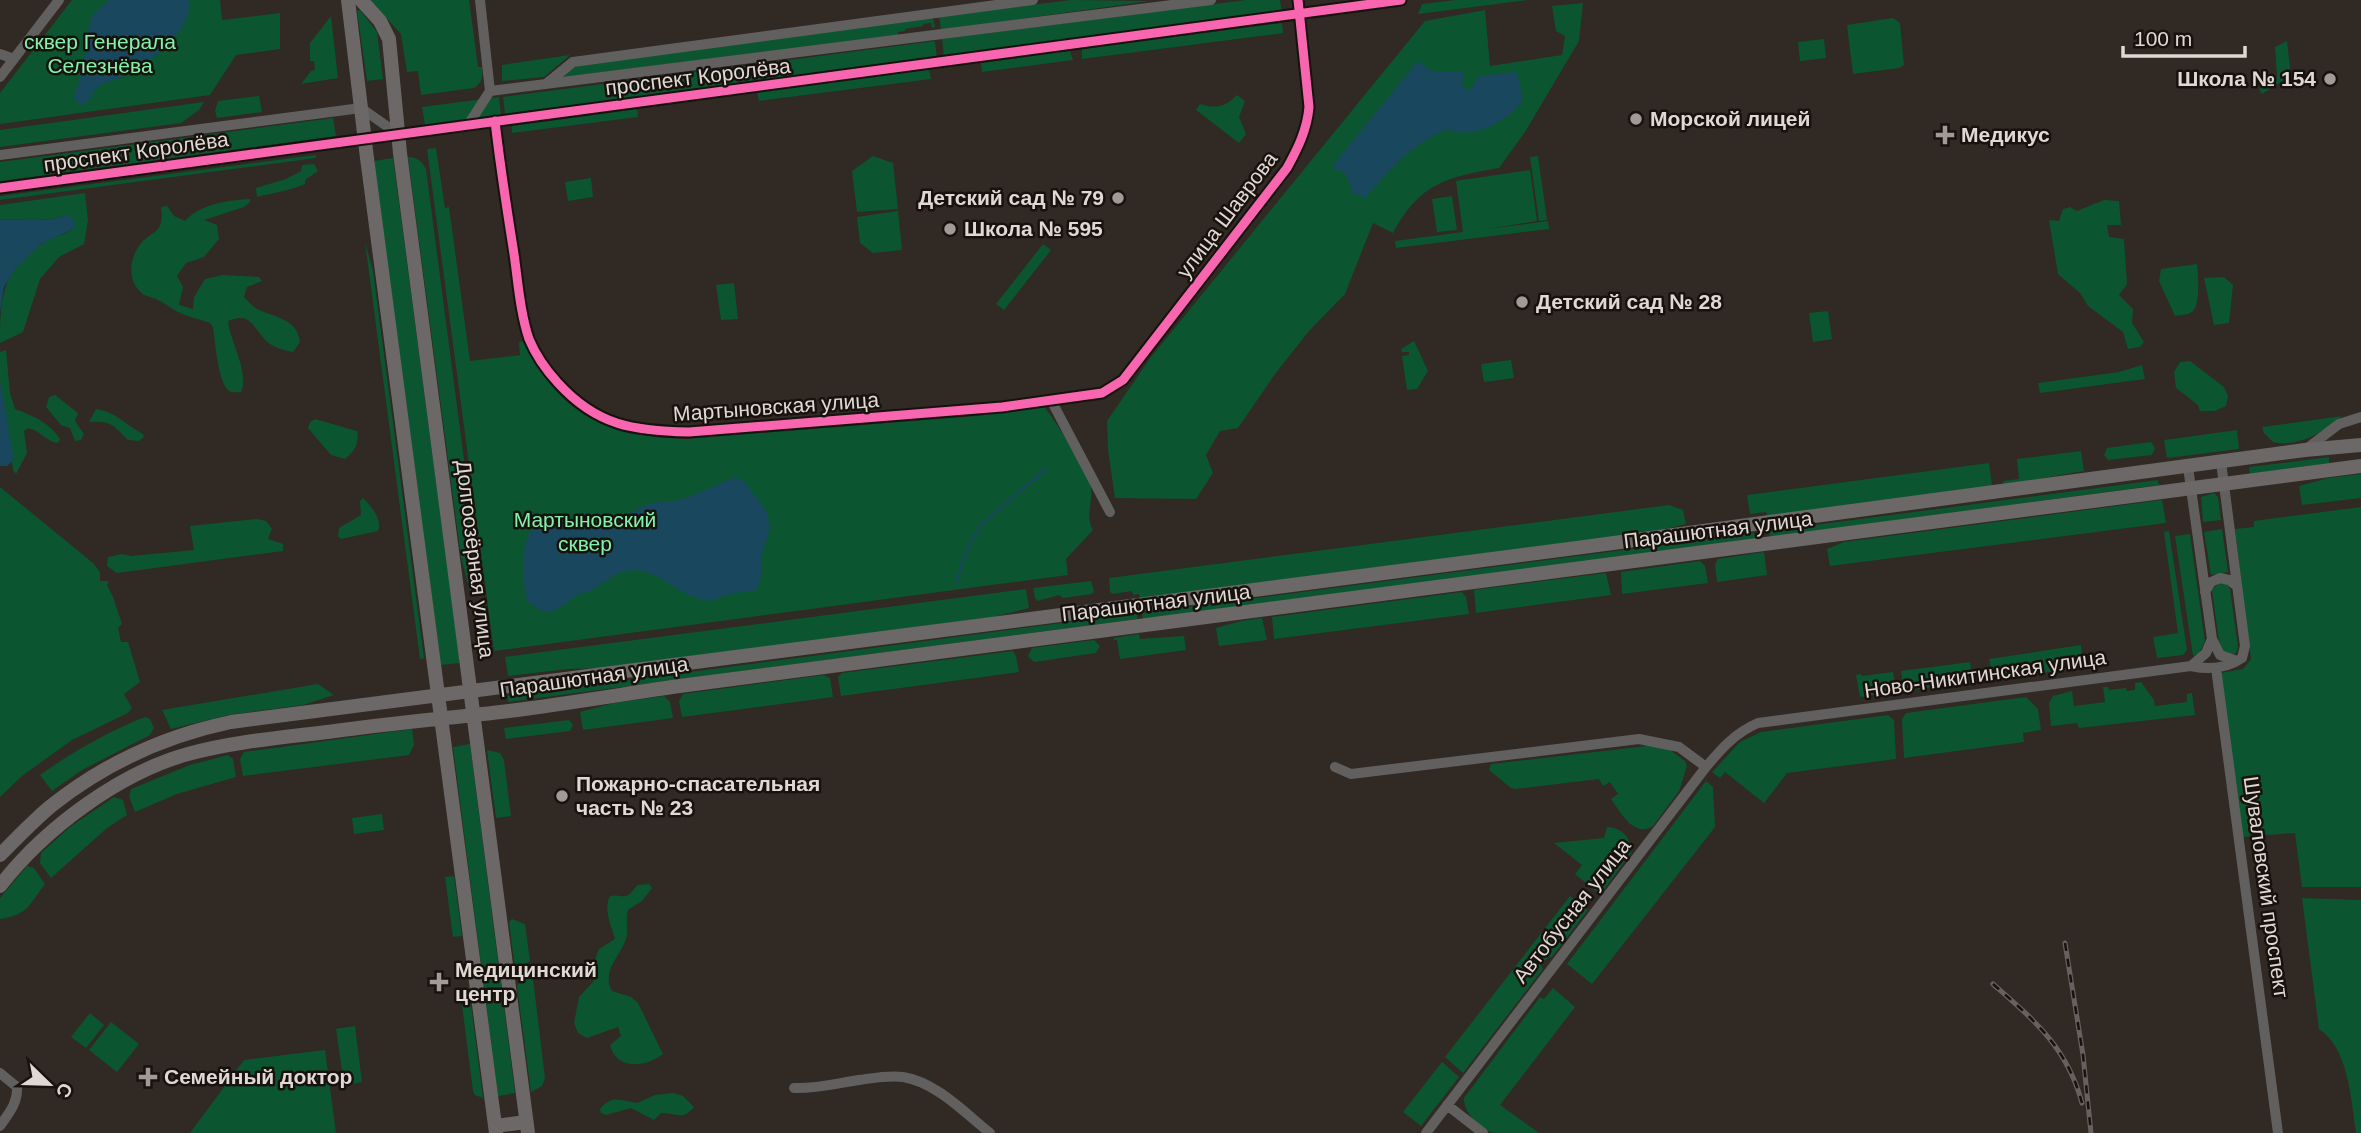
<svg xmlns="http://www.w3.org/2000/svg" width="2361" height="1133" font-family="Helvetica,sans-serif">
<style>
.green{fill:#0b5630}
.water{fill:#19475e}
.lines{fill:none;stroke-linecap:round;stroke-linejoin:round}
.stream{stroke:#19475e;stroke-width:2.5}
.minor{stroke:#625f5f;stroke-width:10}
.major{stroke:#6c6867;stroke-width:14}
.rail-casing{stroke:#66605f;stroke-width:5}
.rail{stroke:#18120e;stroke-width:2.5;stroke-dasharray:8;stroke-linecap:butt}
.cycleway-casing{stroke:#18120e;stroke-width:13}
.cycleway{stroke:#f766af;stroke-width:9}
.poi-dot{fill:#a29b95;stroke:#18120e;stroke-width:2.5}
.labels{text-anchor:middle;stroke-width:5;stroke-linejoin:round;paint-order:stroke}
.park-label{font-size:21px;fill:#82f2ab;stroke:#18120e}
.street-label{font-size:21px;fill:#e0d8d2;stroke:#18120e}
.poi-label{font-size:21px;font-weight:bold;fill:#e0d8d2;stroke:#18120e;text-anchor:start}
</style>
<rect width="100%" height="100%" fill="#302924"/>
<path class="green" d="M72 0H220L222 20 280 13V49L236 55 210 95 0 124V93Z
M370 0H469L478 67H482C483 77 482 83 474 88L421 95 418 71 407 72 401 34Z
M1071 0 1150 1 941 30 939 17Z
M1246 0H1280L1282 13 944 57 942 39Z
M1456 0H1528L1418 14 1422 4Z
M1583 3 1579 41 1525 132 1499 168C1447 177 1420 183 1393 233L1373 223 1345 294 1309 331 1275 374 1238 428 1220 431 1206 455 1213 473 1196 499 1115 498 1108 450 1107 421 1151 357 1425 21 1485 10 1490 66 1562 55 1565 36 1556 31 1552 6Z
M360 10 377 32 383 79 367 81 357 11Z
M331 16 338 78 301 84 311 71 315 70 314 61H310V43Z
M933 18 935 27 932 28 931 23 923 24V26L905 29V31L898 32V35L564 77 565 73 578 65Z
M1893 18 1900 23 1904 65 1899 68 1853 74 1847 25Z
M1282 23 1283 33 1082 59V49Z
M1824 39 1826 58 1800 61 1798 42Z
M935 41 937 58 505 114 503 97Z
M2287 41 2291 76 2262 94 2259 89 2277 77 2275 47Z
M1070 51 1073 60 982 72 981 63Z
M570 55 544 77 502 81V65Z
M929 69 931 79 759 101 757 92Z
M1237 95 1245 101 1239 117 1246 134 1239 143 1196 110 1200 104C1216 109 1225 107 1237 95Z
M259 96 262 112 217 118 215 111 218 101Z
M499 97 501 115 425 125 422 107Z
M204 102 199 110 181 123 0 147V130Z
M637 107 638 117 512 133V124Z
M333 118 336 136 0 181V162Z
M436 148 445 208 449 207 470 361 520 355 519 342 523 341C561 416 606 436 687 439L976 416 1044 407C1054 418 1090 474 1091 487 1093 502 1085 517 1093 530L1066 559 1068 575 494 651 427 149Z
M316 155V158L0 200V196Z
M873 156 893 163 898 209 857 212 852 171Z
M1538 156 1547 220 1539 221 1530 157Z
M408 157C417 157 422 161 426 169L480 582 479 587 470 592 461 557Z
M393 158 460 663 441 665 374 161Z
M314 164 318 171 305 180V184C293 190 272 193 257 197L256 188 286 179 301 171 302 165Z
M1530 170 1537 221 1487 229 1548 221 1549 229 1396 248 1395 241 1463 232 1456 181Z
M591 178 593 197 568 201 565 182Z
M85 193 88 220 84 244 59 257 40 279 23 332 0 343C0 297 2 270 43 243 53 237 63 235 73 229L69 215C47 223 23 218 0 220V205Z
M1452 196 1457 230 1437 232 1432 199Z
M250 199V202L244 207 204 220 217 225 219 239 204 257 186 263 177 276 183 287 179 305 193 309 194 297 205 279 222 275 259 277 262 281 247 287 244 297C248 301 252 306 257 309 275 318 297 318 300 342L293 352C286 351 276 348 270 344 254 332 253 310 228 321 230 341 250 374 241 392 237 392 233 393 229 391 218 383 215 341 213 327L210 323C199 319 188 317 178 312 172 309 166 304 160 301 155 298 149 297 144 295 128 284 128 262 139 246 150 230 165 236 161 207L167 206 174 216 185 221C200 204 229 200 250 199Z
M2104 200 2119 201 2121 225H2107L2109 237 2124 239 2127 284 2119 295 2133 309 2132 323 2144 342 2140 347 2128 349 2123 332 2088 306 2080 293 2058 274 2049 220 2059 221 2063 209 2070 207 2077 211Z
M898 211 902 250 873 253 860 243 857 217Z
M365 242 373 271 424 658 420 659Z
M1043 244 1051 250 1004 310 996 304Z
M2197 264C2198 274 2201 305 2192 312 2188 315 2180 315 2175 316L2159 281 2161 269Z
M2224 277 2233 285 2229 323 2214 325 2204 278Z
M734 283 738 319 721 320 716 285Z
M1828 311 1832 339 1813 342 1809 313Z
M1414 341 1428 371 1417 389 1407 390 1402 356 1409 355V352H1402L1401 349Z
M6 350 10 393 15 409C33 416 49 422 60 439L58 443C46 442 40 430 28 428L24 431 27 453 16 474 13 470 0 383V352Z
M1511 360 1514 378 1484 382 1481 364Z
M2190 361 2224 387 2228 396 2226 406 2215 411H2200L2198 405 2176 388 2174 372 2180 362Z
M2142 365 2145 379 2040 393 2038 383 2119 372Z
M55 395 78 413 75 421 84 434 81 440 75 441 70 428 61 425 46 407 49 397Z
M96 409C116 412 126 425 143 434L144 437 139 441 128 440C112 425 113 421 89 422Z
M2342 416C2327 431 2297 448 2273 442L2264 433 2262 427Z
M315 419 357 431C360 443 354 452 345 459L331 455 308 428 310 422Z
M2237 430 2239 449 2167 458 2164 440Z
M2151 442 2155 448 2152 455 2108 460 2104 455 2107 448Z
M2081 451 2084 471 2004 485 2003 481 2019 479 2017 459Z
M2329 457V463L2250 474 2249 467Z
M1989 463 1992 486 1767 516 1766 512 1750 514 1747 495Z
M2361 474V498L2302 505 2299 486 2328 478Z
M2158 480 2159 485 1770 537 1769 531Z
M0 487 93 563 100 572V581H109L107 585 113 597 122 624 118 628 121 642H128L140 682 124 694 132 708 128 713 72 740 22 776 0 797Z
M2214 493 2218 497 2221 520 2203 522 2201 497Z
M363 498C371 506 383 520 378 531L341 539 338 536 339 528 361 515 360 501Z
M2162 500 2166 523 1830 566 1827 549 1844 542Z
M1669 505 1683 510 1686 524 1657 531 1140 598 1139 594 1133 595 1132 591 1113 594 1110 592 1109 578Z
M2361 507V887H2302L2295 833 2242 837 2221 673 2243 669 2251 659 2235 529 2254 527V521Z
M257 519 266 521 272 529 268 539 283 544V551L117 573 107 566 108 557 122 554 131 556 194 550 190 526Z
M2222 529 2228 572 2211 575 2204 532Z
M2169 531 2187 650 2183 655 2157 658 2153 637 2178 633 2164 532Z
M1762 532 1763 538 1143 619 1142 613Z
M2190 534 2205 642 2199 653 2193 656 2175 536Z
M1764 552 1767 575 1717 582 1715 565 1718 559Z
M1700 561 1705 566 1708 583 1622 594 1621 572Z
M1606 573 1611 595 1476 613 1474 590Z
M1091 581 1094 591 1092 594 1063 598 1059 595 1038 601 1035 598 1033 588Z
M2220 582 2228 585 2230 589 2238 647 2236 653 2231 656 2220 649 2212 590Z
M1026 589 1029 608 993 617 604 668 568 669 508 676 505 657Z
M1462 592 1466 597 1469 614 1274 639 1272 617Z
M1137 613V619L508 702V696Z
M1262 618 1267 640 1219 646 1216 628 1241 621Z
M1139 634 1140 639 1184 636 1186 650 1120 659 1117 640H1114V638Z
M1094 640 1100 646 1096 653 1034 662 1028 656 1032 648Z
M2081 645 2083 668 1993 679 1989 659Z
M1013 651 1016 656 1019 672 841 696 838 677 842 673Z
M1970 662 1973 682 1904 691 1901 671Z
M1893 672 1896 692 1860 697 1856 675 1861 674 1862 676Z
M824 675 830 678 833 697 682 717 679 701 683 694Z
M2141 682 2154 700 2155 706 2187 702V694L2192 693 2195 715 2079 728 2077 723 2051 726 2049 703 2053 696 2072 691 2074 706 2105 702 2103 687H2108L2109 690 2126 688 2127 691 2135 690V683Z
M318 684 334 695 303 705 228 715 171 729 162 710Z
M664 696 670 702 673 718 583 730 580 712 614 703Z
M2026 697 2038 709 2041 730 2023 733 2024 742 1904 758 1902 719 1906 713Z
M1888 715 1894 720 1896 759 1787 773 1764 803 1725 772 1720 778 1712 772 1740 742 1761 732Z
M145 717 150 719 154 728 150 735 82 770 52 791 40 775C74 751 107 732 145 717Z
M569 720 573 725 570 731 506 739 504 728Z
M412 729 414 745 409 755 243 776 240 759 244 752Z
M470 744 515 1093 498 1096 453 747Z
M1655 745H1663L1685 761 1687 766 1679 791 1653 826C1634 838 1621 813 1611 799L1618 794 1610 782 1603 786 1599 779 1515 789 1511 788 1489 770 1491 764Z
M487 750 500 753 504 760 511 816 496 818Z
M228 755 233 759 236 777 177 794 135 812 129 796 131 789 190 765Z
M1706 781 1713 787 1715 827 1592 984 1567 964Z
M114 797 123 800 127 815 107 828 51 878 40 863 41 853 70 827Z
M382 814 384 830 354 834 352 818Z
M1607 827C1622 827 1632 839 1631 853L1600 895 1575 874 1582 865 1554 843 1604 838Z
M27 866 34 868 45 884C29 905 28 915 0 919V898Z
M454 876 462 936 453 937 445 877Z
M649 884 652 888 642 901 628 910C625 920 629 930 626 939 620 957 601 971 612 991L631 997 638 1003 663 1054C645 1068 616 1070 610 1045L621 1036 618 1027 587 1038 578 1033 574 1023 579 997 593 982 595 978 592 968 599 949 615 939C611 925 603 909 610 896 616 894 625 898 628 895 632 893 634 888 638 885Z
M1570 896 1588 910 1551 958 1549 956 1541 966 1543 969 1463 1073 1445 1057Z
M2302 898 2361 900V1133H2356C2351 1100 2349 1049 2319 1029Z
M512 919 525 924 530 961 518 970 515 968 509 922Z
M532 970 545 1078 542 1086 531 1092 517 986 522 978Z
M1553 988 1575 1007 1500 1105 1539 1133C1525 1133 1508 1133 1495 1133 1481 1131 1463 1112 1464 1098L1540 997 1544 999Z
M471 1004 483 1098 475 1095 473 1091 462 1005Z
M90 1013 104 1025 86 1048 71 1037Z
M111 1022 139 1044 117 1072 89 1050Z
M355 1026 362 1082 344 1085 336 1029Z
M325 1050 336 1133H190L244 1060Z
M1442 1062 1459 1077 1421 1126 1403 1112Z
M674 1093 683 1096 694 1107C682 1122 675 1112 661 1113L654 1120 631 1108 606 1115 601 1113 600 1109C612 1094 622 1101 637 1103L655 1095Z"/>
<path class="water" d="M109 0H190C192 33 146 66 119 78 113 81 104 82 99 86 91 92 91 103 82 105L75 100 74 97 82 72 90 20 94 13Z
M1418 61 1431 71 1464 72 1462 85 1469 91 1479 76 1516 72 1520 83 1522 102C1505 123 1473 140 1447 129 1412 144 1388 170 1365 199L1359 193 1356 196 1353 194C1348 181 1349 172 1334 169L1333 165Z
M69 215 75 223 73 229 41 244 16 268 4 287 0 313V220C23 218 47 223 69 215Z
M0 381 14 460 7 466H0Z
M734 477 744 481 767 512 770 529 761 556V574L757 590C748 592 739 592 730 594 717 596 717 604 700 599 674 593 656 565 626 571 612 574 600 586 588 592 585 593 581 593 578 595 557 606 552 624 527 600 523 582 518 542 534 528 554 512 572 529 590 529 615 529 631 508 653 503 662 500 671 502 680 500 698 494 717 485 734 477Z"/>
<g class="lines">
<path class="stream" d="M957 582C962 561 969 541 982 524L1046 469"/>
<path class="minor" d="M480 0 490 91
M0 54 14 59
M0 77 59 0
M546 84 573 62 1033 0
M495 121C500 166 507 210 514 254 518 282 520 312 529 339 536 356 546 370 558 383 597 426 634 431 689 432L1002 407 1102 393 1123 380 1287 168C1298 148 1307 130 1309 107L1298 0
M468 125 490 91 1211 0
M0 155 361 108 398 134
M0 188 1401 0
M1051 400 1110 512
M2305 450 2339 424 2361 417
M2188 467 2212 639 2220 655 2237 661
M2205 592 2211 582 2220 578 2229 580 2237 586
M2191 666 2206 653 2212 639
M2216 668 2278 1133
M1335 767 1351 774 1639 739 1679 747 1706 767
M0 1073 17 1087C18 1103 9 1113 0 1126
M794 1088C816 1089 838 1083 859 1080 874 1078 889 1075 903 1077 936 1082 965 1113 990 1133
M1447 1105 1483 1133
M1426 1133 1706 767C1722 748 1735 733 1758 723L2191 666C2209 670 2226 669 2242 658L2245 646 2221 462"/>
<path class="major" d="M348 0 367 158 496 1133
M361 0 380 21 389 39 400 153 528 1133
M0 855C17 838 33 821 51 806 105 763 164 736 231 722 534 685 836 644 1138 605 1527 554 1917 505 2305 450L2361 445
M0 886C44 829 119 773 188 754 236 741 287 737 335 731 393 723 451 718 509 711 564 704 618 695 672 687L2361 466
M495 1126 526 1122"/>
<defs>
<path id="rail" d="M2065 943 2083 1055 2091 1133
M1993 984C2034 1020 2067 1047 2082 1103"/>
</defs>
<use href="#rail" class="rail-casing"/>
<use href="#rail" class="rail"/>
<defs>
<path id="cycleway" d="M495 121C500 166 507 210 514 254 518 282 520 312 529 339 536 356 546 370 558 383 597 426 634 431 689 432L1002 407 1102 393 1123 380 1287 168C1298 148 1307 130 1309 107L1298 0
M0 188 1401 0"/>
</defs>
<use href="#cycleway" class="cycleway-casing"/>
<use href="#cycleway" class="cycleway"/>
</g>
<g class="poi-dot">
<circle cx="2330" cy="79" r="7"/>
<circle cx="1636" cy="119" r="7"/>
<path d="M1941.5 124.5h7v7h7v7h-7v7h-7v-7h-7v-7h7z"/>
<circle cx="1118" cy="198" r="7"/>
<circle cx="950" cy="229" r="7"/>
<circle cx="1522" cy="302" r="7"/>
<circle cx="562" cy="796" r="7"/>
<path d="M435.5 971.5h7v7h7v7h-7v7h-7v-7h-7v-7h7z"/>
<path d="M144.5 1066.5h7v7h7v7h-7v7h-7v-7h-7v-7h7z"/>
</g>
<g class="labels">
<g class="park-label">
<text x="100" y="49">сквер Генерала<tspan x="100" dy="24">Селезнёва</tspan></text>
<text x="585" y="527">Мартыновский<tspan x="585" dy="24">сквер</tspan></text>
</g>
<g class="street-label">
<text transform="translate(698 77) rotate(-7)" y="7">проспект Королёва</text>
<text transform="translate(136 152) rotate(-8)" y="7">проспект Королёва</text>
<text transform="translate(1227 215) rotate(-53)" y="7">улица Шаврова</text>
<text transform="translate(776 407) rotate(-4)" y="7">Мартыновская улица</text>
<text transform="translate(1718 530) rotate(-7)" y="7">Парашютная улица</text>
<text transform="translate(475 559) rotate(83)" y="7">Долгоозёрная улица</text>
<text transform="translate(1156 603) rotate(-7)" y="7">Парашютная улица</text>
<text transform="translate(1985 674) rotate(-8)" y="7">Ново-Никитинская улица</text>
<text transform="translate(594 677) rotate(-8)" y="7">Парашютная улица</text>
<text transform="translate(2266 887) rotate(82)" y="7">Шуваловский проспект</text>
<text transform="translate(1572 911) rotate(-52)" y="7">Автобусная улица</text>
</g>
<g class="poi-label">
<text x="2316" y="86" text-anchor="end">Школа № 154</text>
<text x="1650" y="126">Морской лицей</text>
<text x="1961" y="142">Медикус</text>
<text x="1104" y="205" text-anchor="end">Детский сад № 79</text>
<text x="964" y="236">Школа № 595</text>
<text x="1536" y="309">Детский сад № 28</text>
<text x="576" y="791">Пожарно-спасательная<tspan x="576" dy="24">часть № 23</tspan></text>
<text x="455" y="977">Медицинский<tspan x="455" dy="24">центр</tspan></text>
<text x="164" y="1084">Семейный доктор</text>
</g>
</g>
<g transform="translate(49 1084) rotate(113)" stroke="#18120e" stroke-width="5" paint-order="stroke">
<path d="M0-5L12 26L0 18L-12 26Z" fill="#e0d8d2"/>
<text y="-10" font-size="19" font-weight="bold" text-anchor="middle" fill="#e0d8d2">С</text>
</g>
<path d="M2123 46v10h122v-10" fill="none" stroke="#e0d8d2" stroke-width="3.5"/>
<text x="2134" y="46" font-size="21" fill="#e0d8d2" stroke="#18120e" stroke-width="5" paint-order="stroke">100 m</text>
</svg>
